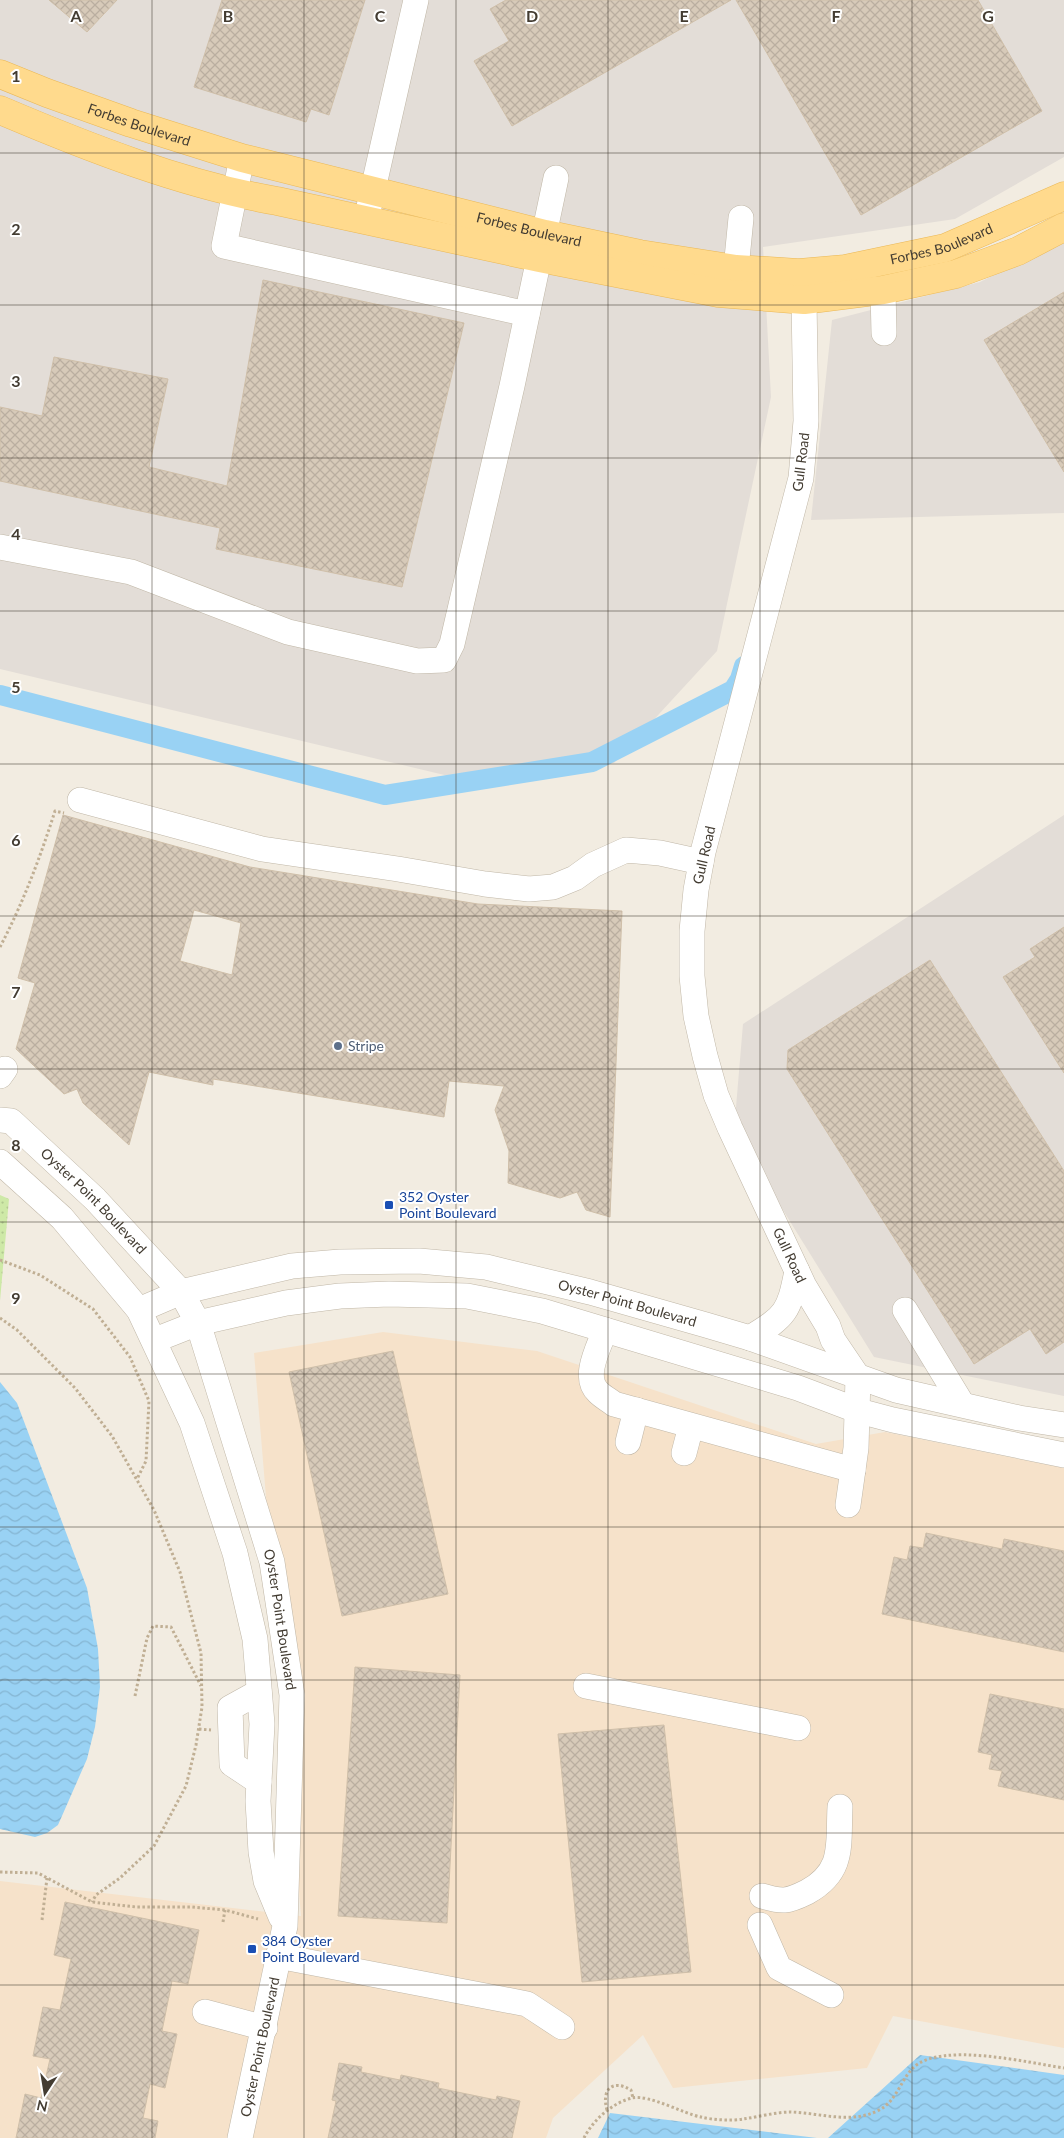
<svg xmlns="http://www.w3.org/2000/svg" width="1064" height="2138" font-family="Lato,sans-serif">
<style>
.commercial{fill:#f6e2ca}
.industrial{fill:#e3ddd7}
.park{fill:url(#park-dots)}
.water{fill:url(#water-waves)}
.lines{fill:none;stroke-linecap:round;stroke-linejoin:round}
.canal{stroke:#99d2f4;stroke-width:20}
.building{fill:url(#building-cross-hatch);stroke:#cfbfa9;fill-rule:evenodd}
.minor-casing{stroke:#c0b7a7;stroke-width:26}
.major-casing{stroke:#eab857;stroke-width:29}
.path{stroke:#c0af94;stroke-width:3;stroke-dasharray:2.5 2.5;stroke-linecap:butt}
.minor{stroke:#fff;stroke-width:25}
.major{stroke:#ffda8d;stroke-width:28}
.grid{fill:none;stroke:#433c32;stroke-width:1;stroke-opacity:0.55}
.service-dot{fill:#5c6f8a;stroke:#fff;stroke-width:2}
.transit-dot{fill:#1a4fb4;stroke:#fff;stroke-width:2}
.labels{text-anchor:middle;stroke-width:4;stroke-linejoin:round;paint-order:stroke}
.street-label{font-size:14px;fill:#433c32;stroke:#fff}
.service-label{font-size:14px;fill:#4e5e75;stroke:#fff;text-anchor:start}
.transit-label{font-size:14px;fill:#164399;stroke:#fff;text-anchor:start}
.grid-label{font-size:16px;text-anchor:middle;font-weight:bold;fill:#433c32;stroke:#fff;stroke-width:4;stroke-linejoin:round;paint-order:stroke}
</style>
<defs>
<pattern id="park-dots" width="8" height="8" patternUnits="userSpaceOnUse" patternTransform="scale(1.25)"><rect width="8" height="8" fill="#cee9a7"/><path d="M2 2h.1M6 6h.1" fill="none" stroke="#b2c990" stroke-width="1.8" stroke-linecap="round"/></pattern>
<pattern id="water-waves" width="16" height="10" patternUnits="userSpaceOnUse" patternTransform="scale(1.25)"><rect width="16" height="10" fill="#99d2f4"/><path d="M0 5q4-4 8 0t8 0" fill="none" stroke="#85b5d2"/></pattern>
<pattern id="building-cross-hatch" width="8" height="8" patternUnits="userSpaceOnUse" patternTransform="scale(1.25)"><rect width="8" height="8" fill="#d7cab9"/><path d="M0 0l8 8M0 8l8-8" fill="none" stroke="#baaea0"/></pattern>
</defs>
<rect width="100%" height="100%" fill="#f2ece1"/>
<path class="commercial" d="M383 1332 537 1351 816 1444 885 1432 1064 1468V2048L893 2016 867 2068 673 2088 643 2035 553 2118 546 2138H0V1881L301 1916 254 1353Z"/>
<path class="industrial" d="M0 0H1064V157L955 219 763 247 771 397 717 651 614 763 478 783 0 669Z
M1064 240V513L811 520 832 320 980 282Z
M1064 815V1396L874 1357 734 1131 743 1024Z"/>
<path class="park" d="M0 1195 9 1199 0 1301Z"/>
<path class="water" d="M0 1382 17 1403 87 1588 98 1649 100 1687 95 1727 87 1759 58 1825 47 1833 35 1837 0 1829Z
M920 2055 1064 2075V2138H828Z
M610 2113 817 2138H598Z"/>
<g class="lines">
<path class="canal" d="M0 695 385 795 592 762 733 690 740 679 744 666"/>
</g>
<path class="building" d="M49 0H117L87 32Z
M222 0H365L329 115 311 109 306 122 194 87Z
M506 0H731L512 126 474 61 509 41 490 9Z
M736 0H978L1042 111 861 215Z
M263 280 464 323 402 587 216 549 220 528 0 481V407L42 416 54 357 168 379 149 467 227 486Z
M1064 292V472L984 340Z
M63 815 250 867 478 904 622 911 610 1217 586 1210 577 1192 560 1198 508 1183 509 1151 495 1110 504 1086 449 1081 444 1117 213 1079V1085L149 1072 129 1145 83 1103 77 1089 64 1094 16 1049 35 983 18 978ZM194 910 241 923 232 975 180 961Z
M1064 927V1073L1003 977 1035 957 1030 949Z
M930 960 1064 1171V1342L1046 1354 1030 1329 974 1364 787 1069 788 1050Z
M393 1351 448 1594 342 1616 289 1372Z
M926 1533 1002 1549 1004 1539 1064 1551V1652L882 1614 894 1557 907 1560 910 1546 923 1548Z
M355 1667 460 1675 447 1923 338 1916Z
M990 1694 1064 1709V1800L998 1786 1002 1771 989 1769 992 1755 978 1752Z
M664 1725 691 1972 582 1982 558 1734Z
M65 1902 199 1930 188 1984 172 1981 162 2031 177 2034 165 2088 150 2084 143 2118 158 2121 155 2138H16L25 2094 41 2098 50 2059 33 2056 43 2007 60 2010 71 1959 54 1955Z
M339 2063 362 2067 361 2072 400 2080 401 2075 439 2083 438 2088 496 2100 497 2096 520 2101 512 2138H328L336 2101 332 2100Z"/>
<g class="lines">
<defs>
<g id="minor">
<path d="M242 158 224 246 527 314"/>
<path d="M366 220 416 0"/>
<path d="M736 269 741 218"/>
<path id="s1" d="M800 280 804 300 806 421 801 478 703 852 696 890 692 931V976L696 1016 705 1056 716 1095 730 1128 804 1286 828 1326 833 1340 858 1377 856 1448 848 1505"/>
<path d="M883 290 884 333"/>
<path d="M0 547 131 572 288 632 417 661 444 660 452 644 512 386 556 178"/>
<path d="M80 800 262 849 398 869 485 884 529 889 553 887 575 878 593 865 626 850 660 853 701 862"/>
<path d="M0 1076 5 1069"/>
<path id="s2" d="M0 1120 11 1121 95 1199 181 1292 198 1323 272 1562 292 1695 285 1926 240 2138"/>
<path d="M0 1162 62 1218 139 1310 192 1423 235 1553 255 1639 262 1724 258 1801 261 1852 266 1881 281 1917"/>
<path id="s3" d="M139 1310 181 1292 292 1266 340 1262 419 1261 486 1267 590 1292 706 1325 750 1338 896 1390 1019 1418 1064 1425"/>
<path d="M905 1310 962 1404"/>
<path d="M605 1330C599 1347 582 1377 598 1392 603 1397 609 1400 614 1404L853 1470"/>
<path d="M750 1338C786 1316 789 1312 797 1271"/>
<path d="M155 1340 198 1323 286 1303 340 1296 389 1294 467 1296 542 1311 798 1388 859 1411 893 1420 1064 1455"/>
<path d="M628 1442 636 1410"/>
<path d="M684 1453 691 1426"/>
<path d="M586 1686 798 1728"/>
<path d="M259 1692 230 1708 232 1764 259 1782"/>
<path d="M762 1896C782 1902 787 1902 807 1892 845 1871 838 1845 840 1807"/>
<path d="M760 1925 779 1968 831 1995"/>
<path d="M278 1956 527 2004 562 2027"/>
<path d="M205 2012 265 2028"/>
</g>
<g id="major">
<path id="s4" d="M0 74 47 93 131 123 242 158 545 234 640 254 736 269 799 273 845 269 945 248 1064 196"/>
<path d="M0 110C87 147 184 185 277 201L540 258 718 293 804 300 883 290 956 274 1018 251 1064 227"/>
</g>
</defs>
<use href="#minor" class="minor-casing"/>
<use href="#major" class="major-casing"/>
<path class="path" d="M0 947C23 903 40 858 55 811L64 813
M0 1260 40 1275 93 1309 130 1357 149 1401 146 1461 137 1479
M0 1318 17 1330 75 1388 112 1436 154 1510 180 1572 201 1653 202 1707 196 1745 186 1786 154 1846 120 1878 96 1895 92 1902
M135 1696 147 1638 153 1626 171 1627 201 1686
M199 1729 211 1730
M0 1872 38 1873 92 1902 136 1907H192L225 1910 258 1919
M42 1920 47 1878
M223 1922 225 1910
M607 2110C601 2089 613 2079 631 2090L633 2098
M584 2138C593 2120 612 2103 632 2098 649 2094 684 2114 701 2117 713 2120 731 2121 743 2119 758 2117 776 2112 791 2112 820 2113 850 2124 877 2111 896 2103 900 2081 913 2068 940 2041 1029 2063 1064 2068"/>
<use href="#minor" class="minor"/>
<use href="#major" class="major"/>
</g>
<path class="grid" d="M152 0V2138M304 0V2138M456 0V2138M608 0V2138M760 0V2138M912 0V2138M0 153H1064M0 305H1064M0 458H1064M0 611H1064M0 764H1064M0 916H1064M0 1069H1064M0 1222H1064M0 1374H1064M0 1527H1064M0 1680H1064M0 1833H1064M0 1985H1064"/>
<circle class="service-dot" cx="338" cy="1046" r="5"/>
<g class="transit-dot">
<rect x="384" y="1200" width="10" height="10" rx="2.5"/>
<rect x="247" y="1944" width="10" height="10" rx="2.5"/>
</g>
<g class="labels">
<g class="street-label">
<text dy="5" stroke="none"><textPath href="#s4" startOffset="148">Forbes Boulevard</textPath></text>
<text dy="5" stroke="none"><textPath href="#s4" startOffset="552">Forbes Boulevard</textPath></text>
<text dy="5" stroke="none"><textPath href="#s4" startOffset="972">Forbes Boulevard</textPath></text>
<text transform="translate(801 462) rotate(-83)" y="5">Gull Road</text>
<text transform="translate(704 855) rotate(-77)" y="5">Gull Road</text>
<text dy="5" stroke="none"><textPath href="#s2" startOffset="126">Oyster Point Boulevard</textPath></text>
<text dy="5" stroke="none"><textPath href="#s1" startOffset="1008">Gull Road</textPath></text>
<text dy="5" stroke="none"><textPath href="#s3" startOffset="500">Oyster Point Boulevard</textPath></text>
<text dy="5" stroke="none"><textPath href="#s2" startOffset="596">Oyster Point Boulevard</textPath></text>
<text transform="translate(260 2047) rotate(-78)" y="5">Oyster Point Boulevard</text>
</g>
<g class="service-label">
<text x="348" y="1051">Stripe</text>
</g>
<g class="transit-label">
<text x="399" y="1202">352 Oyster<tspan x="399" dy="16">Point Boulevard</tspan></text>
<text x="262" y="1946">384 Oyster<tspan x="262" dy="16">Point Boulevard</tspan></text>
</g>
</g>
<g class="grid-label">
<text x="76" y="22">A</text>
<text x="228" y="22">B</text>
<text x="380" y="22">C</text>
<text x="532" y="22">D</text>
<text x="684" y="22">E</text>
<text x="836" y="22">F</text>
<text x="988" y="22">G</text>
<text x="16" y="82">1</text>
<text x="16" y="235">2</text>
<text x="16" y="387">3</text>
<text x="16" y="540">4</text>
<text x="16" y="693">5</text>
<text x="16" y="846">6</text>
<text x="16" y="998">7</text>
<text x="16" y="1151">8</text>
<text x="16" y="1304">9</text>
</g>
<g transform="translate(45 2093) rotate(192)" stroke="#ffffff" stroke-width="4" paint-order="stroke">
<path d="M0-4L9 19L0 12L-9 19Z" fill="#433c32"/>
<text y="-8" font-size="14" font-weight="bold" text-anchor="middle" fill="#433c32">N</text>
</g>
</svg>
